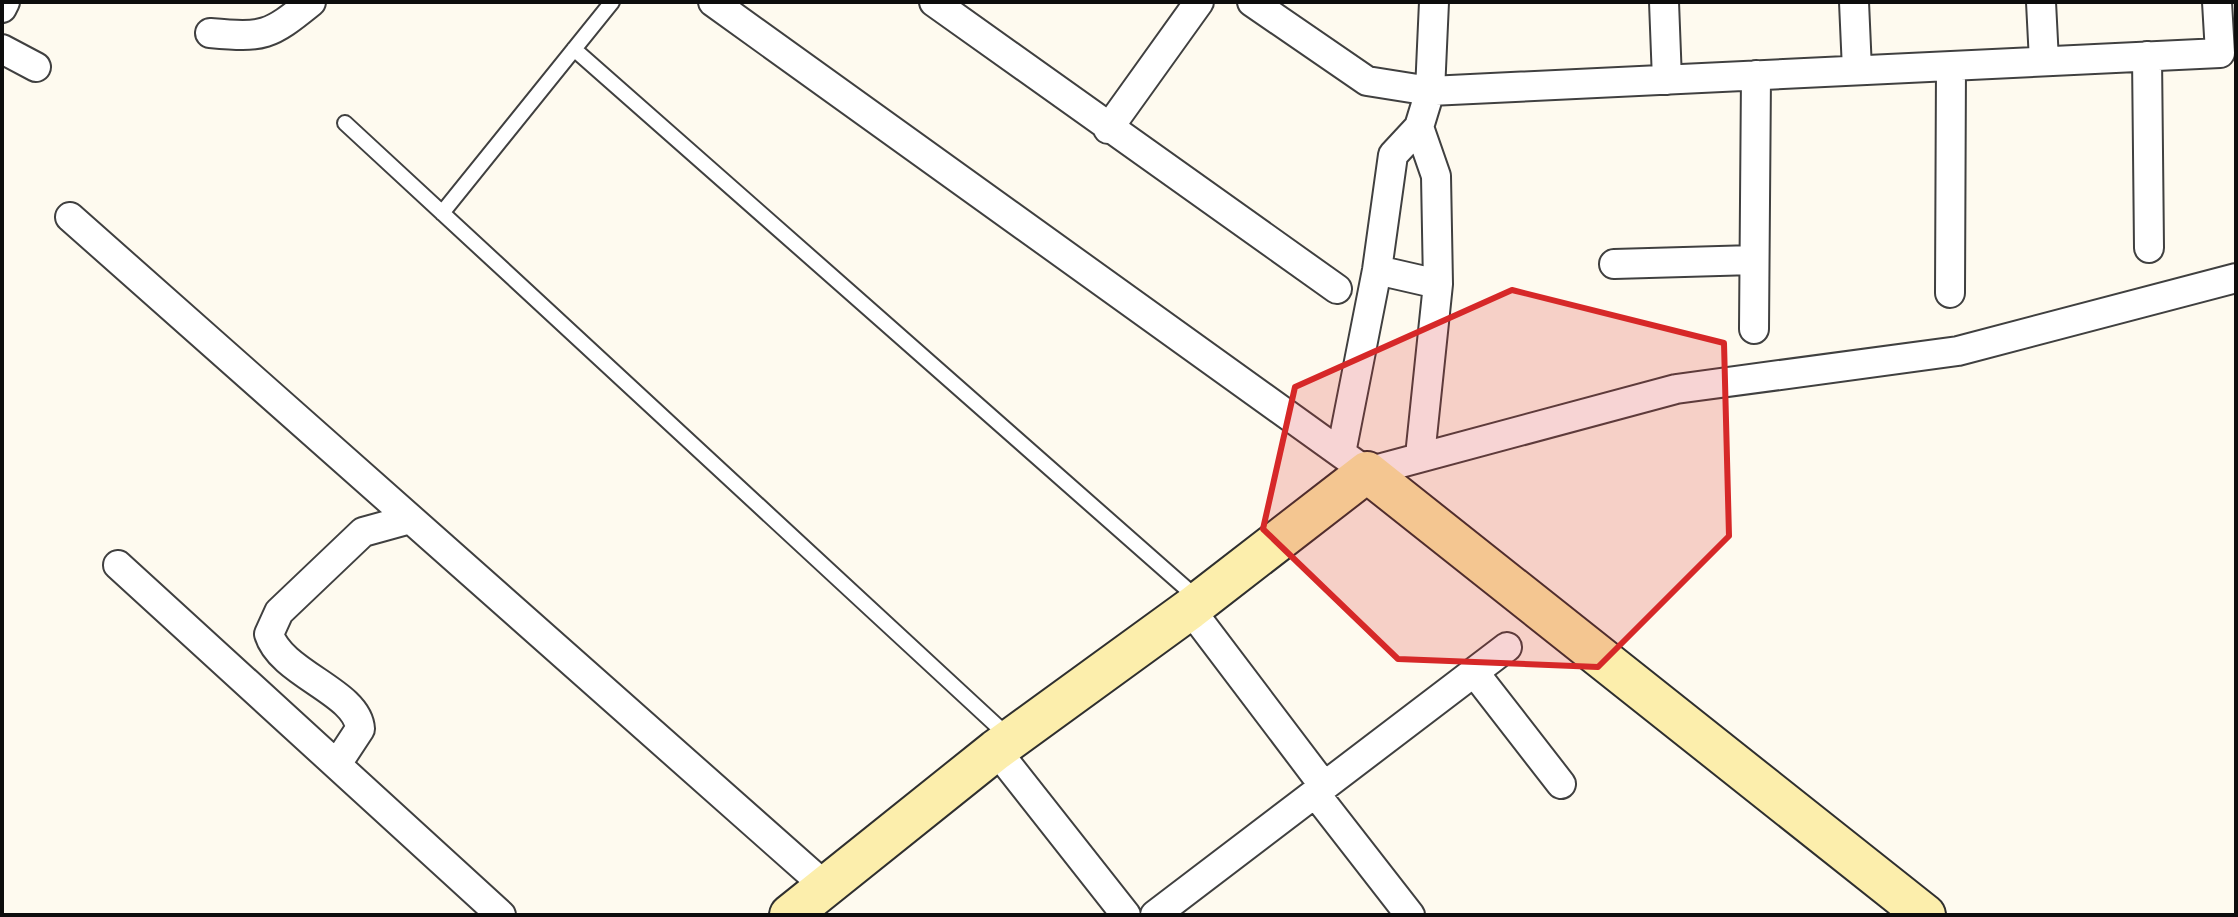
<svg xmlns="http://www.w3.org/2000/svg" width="2238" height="917" font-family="'Libre Baskerville',serif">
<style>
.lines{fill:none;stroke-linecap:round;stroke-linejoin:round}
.lane-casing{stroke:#404040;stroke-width:18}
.street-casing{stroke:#404040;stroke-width:32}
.secondary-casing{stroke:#2f2f2f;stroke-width:44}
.lane{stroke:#fff;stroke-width:14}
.street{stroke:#fff;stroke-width:28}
.secondary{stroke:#fceeac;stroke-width:40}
.marked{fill:#d62828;fill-opacity:0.2;stroke:#d62828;stroke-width:6;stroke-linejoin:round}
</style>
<rect width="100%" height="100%" fill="#fefaef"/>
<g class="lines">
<defs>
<path id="lane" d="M574 49 1197 598
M345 123 1009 737
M442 213 612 2"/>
<path id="street" d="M713 2 1367 472 1676 389 1958 351 2236 278
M934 2 1337 289
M1252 2 1367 81 1430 91 2220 53 2217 2
M1664 2 1667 80
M1854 2 1857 70
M2041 2 2044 61
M2 8 5 2
M210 33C264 38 269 36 311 2
M2 49 36 67
M2147 56 2149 248
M1419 127 1436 176 1438 284 1420 456
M1108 129 1199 2
M70 217 825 886
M1614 264 1754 260
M1377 270 1438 284
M1950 293 1951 66
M1754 329 1756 75
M1341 453 1377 270 1393 155 1419 127 1430 91 1434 2
M118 565 501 915
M1190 609 1324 786
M1474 672 1561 784
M996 750 1126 915
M337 764 360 729C358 692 281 674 269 634L279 612 363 532 410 519
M1315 793 1410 915
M1155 915 1507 647"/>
<path id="secondary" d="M790 915 996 750 1190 609 1367 472 1925 915"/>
</defs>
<use href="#lane" class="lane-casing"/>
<use href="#street" class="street-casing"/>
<use href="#secondary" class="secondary-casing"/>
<use href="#lane" class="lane"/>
<use href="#street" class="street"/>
<use href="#secondary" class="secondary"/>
</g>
<path class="marked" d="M1512 290 1724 343 1729 536 1598 667 1398 659 1263 529 1295 387Z"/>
<rect width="2238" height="917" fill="none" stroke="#0d0d0d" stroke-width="8"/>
</svg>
